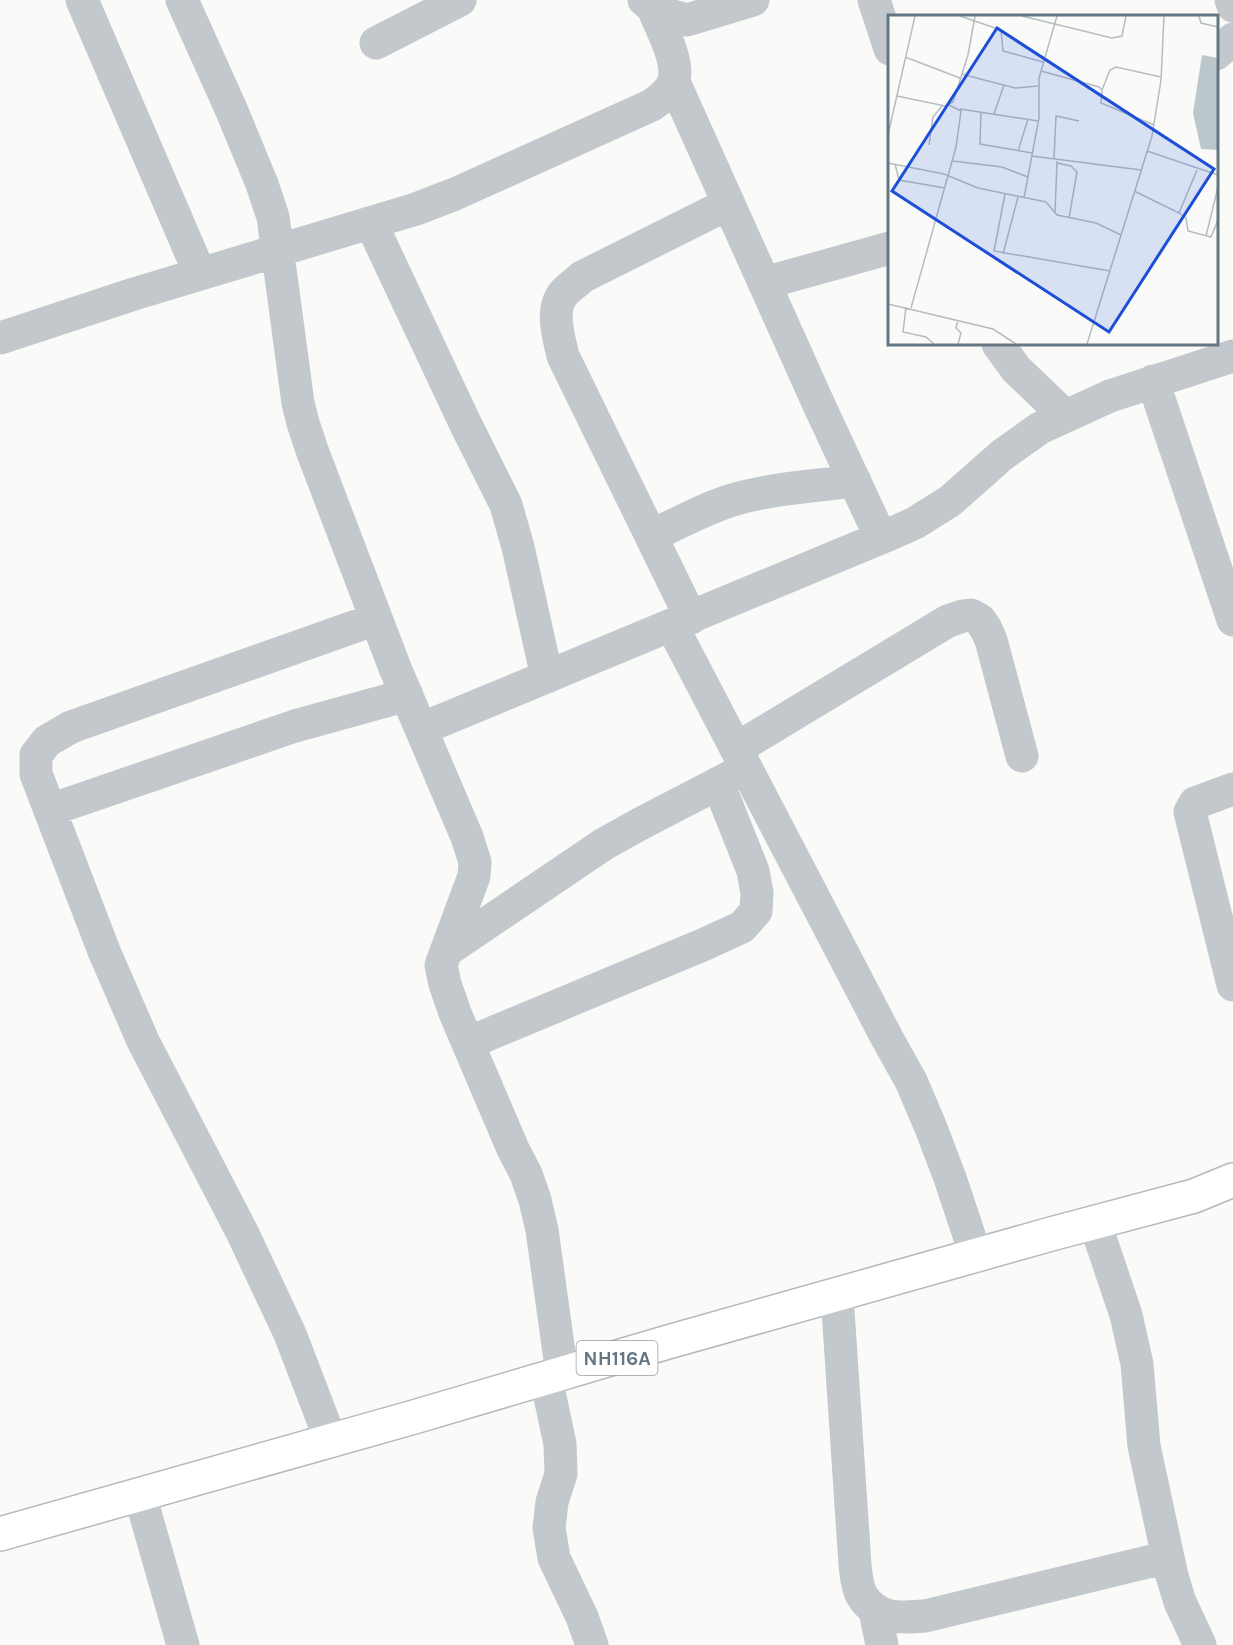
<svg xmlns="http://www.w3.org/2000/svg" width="1233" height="1645" font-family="Karla,sans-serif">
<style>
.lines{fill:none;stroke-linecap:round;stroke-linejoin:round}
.highway-casing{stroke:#b4b9bd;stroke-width:36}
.minor{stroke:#c3c8cc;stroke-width:33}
.highway{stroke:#fff;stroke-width:33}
.labels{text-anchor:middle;stroke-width:6;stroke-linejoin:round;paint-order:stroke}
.shield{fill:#fff;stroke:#939fa8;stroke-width:1.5}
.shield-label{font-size:20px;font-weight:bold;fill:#657683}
.inset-road{fill:none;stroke:#b5bdc2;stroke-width:1.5}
.view{fill:#1d4ed8;fill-opacity:0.15;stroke:#1d4ed8;stroke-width:3}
.inset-edge{fill:none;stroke:#657683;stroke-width:3}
</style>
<rect width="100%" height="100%" fill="#fafaf8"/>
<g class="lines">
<defs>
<path id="highway" d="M0 1534 414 1417 668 1342 1051 1234 1194 1196 1233 1180"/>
</defs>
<use href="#highway" class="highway-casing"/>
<path class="minor" d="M82 0 200 274
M182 0 231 109 262 184 273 217 298 403 303 423 313 453 395 668 467 837 475 862 474 876 441 965 445 984 455 1013 513 1149 526 1174 535 1200 542 1230 562 1374
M644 0 653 8 669 15 687 20 753 0
M874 0 890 49
M1231 0 1233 6
M376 43 460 0
M1216 54 1233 39
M674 82 819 405 881 538
M371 223 466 425 506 505 518 547 547 677
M764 283 890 248
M0 338 134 294 416 209 455 194 652 105C661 98 671 92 674 80 679 60 661 28 653 8
M998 344 1016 369 1065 416
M1153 381 1233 620
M651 536C679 523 707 507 736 499 774 488 816 486 855 481
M691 618 563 356C559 338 550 310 563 294 568 288 576 283 582 277L728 204
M672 626 887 1038 911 1081 931 1128 950 1178 976 1256
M421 729 895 532 915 523 950 501 1002 455 1040 428 1110 396 1233 356
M736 749 948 621 963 616 971 615 980 620 986 629 991 640 1022 756
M1233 789 1195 803 1190 812 1233 985
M50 810 295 726 407 695
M446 951 604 844 640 824 736 774
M468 1043 705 944 742 927 756 911 757 893 753 871 718 783
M1095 1223 1126 1315 1137 1364 1144 1446 1172 1576 1180 1602 1200 1645
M837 1295 855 1565C856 1574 857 1586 861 1594 876 1620 899 1618 925 1616L1168 1557
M546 1378 560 1444 561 1474 552 1502 549 1528 554 1558 582 1617 592 1645
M331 1441 290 1334 243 1234 143 1041 104 951 36 774V755L47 741 71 727 376 619
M140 1495 183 1645
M875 1611 882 1645"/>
<use href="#highway" class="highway"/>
</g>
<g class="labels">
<rect class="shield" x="576.5" y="1341" width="81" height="34" rx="4.5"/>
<g class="shield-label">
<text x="617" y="1365">NH116A</text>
</g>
</g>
<g transform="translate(888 15)">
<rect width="330" height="330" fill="#fafaf8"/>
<path d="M314 40 330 43V135L313 134 305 98Z" fill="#bbc7cb"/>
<path class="inset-road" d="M72 1 113 15 115 36 155 47M134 1 224 23 234 21 238 1M311 1 313 8 330 12M17 42 72 63M153 56 211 72 214 75 213 88 266 110M73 59 127 73 150 71M214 75 222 55 228 52 273 62M9 81 57 91 65 87 80 40 87 1M72 94 150 106M93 97 92 129 144 138M106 99 116 70M0 120 27 1M41 130 45 102 54 91M130 136 140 104M259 136 330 160M144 141 253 155M166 143 168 101 191 106M65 146 114 152 140 162M0 148 56 159 90 173 158 187 169 200 208 208 233 220M169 148 183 151 189 157 181 203M7 149 11 165 57 173M246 176 291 198 309 155M117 179 106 236 222 256M136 183 151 103V63L169 1M167 197 169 146M291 198 298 203 300 216 323 222 330 205M318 221 330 172M115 239 130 182M0 289 105 314 128 329M18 292 15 317 38 322 46 329M23 293 68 132 73 96 61 90M70 305 68 313 73 318 70 329M199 329 264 121 273 65 276 1"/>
<path class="view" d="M109 13 326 154 221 317 4 176Z"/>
<rect width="330" height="330" class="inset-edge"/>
</g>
</svg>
